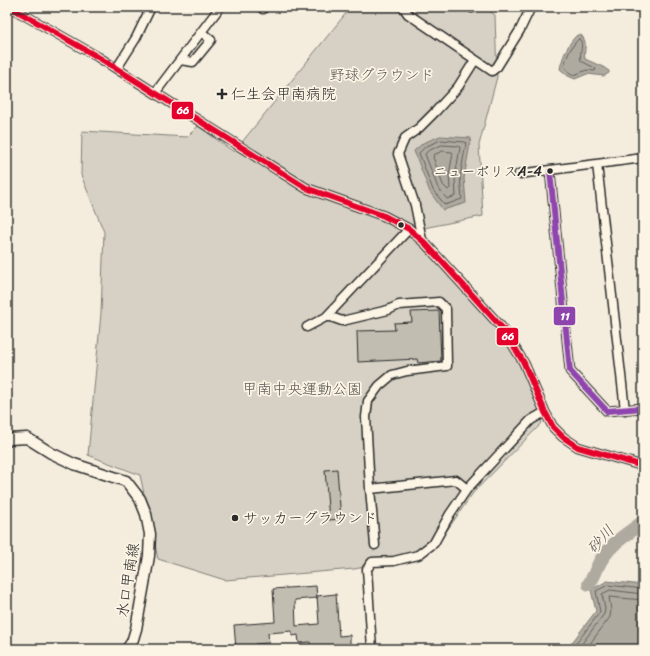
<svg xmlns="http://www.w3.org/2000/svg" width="650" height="656" font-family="Sriracha,'Klee One',sans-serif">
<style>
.green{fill:#d6d1c4;stroke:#807e78}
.water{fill:#afaaa0;stroke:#7a7771}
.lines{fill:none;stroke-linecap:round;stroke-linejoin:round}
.shore{stroke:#605e5a;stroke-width:1}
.river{stroke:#afaaa0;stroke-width:14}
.building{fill:#c2bdb1;stroke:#2b2b2b}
.minor-casing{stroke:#2b2b2b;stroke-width:11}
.major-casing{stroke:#2b2b2b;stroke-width:13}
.minor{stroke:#fcf5e5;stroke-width:8}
.major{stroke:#fcf5e5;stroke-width:10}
.bus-1-casing{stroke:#fcf5e5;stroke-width:9}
.bus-2-casing{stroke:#fcf5e5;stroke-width:9}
.bus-1{stroke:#e4002b;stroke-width:6}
.bus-2{stroke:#8e44ad;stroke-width:6}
.poi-dot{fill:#2b2b2b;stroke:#fcf5e5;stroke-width:1.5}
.labels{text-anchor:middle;stroke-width:3.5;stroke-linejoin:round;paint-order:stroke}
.bus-label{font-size:14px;fill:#2b2b2b;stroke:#fcf5e5;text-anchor:end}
.park-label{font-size:15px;fill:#565451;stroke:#fcf5e5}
.poi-label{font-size:15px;fill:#2b2b2b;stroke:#fcf5e5;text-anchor:start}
.street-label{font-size:15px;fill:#2b2b2b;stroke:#fcf5e5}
.water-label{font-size:16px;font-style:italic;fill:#595754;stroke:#fcf5e5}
.line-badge{stroke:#fcf5e5;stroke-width:1.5}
.badge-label{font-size:11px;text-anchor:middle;font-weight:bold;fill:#fff}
</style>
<rect width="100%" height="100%" fill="#f4edde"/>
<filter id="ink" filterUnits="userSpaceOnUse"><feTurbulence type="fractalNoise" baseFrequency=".025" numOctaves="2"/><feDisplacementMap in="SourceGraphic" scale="8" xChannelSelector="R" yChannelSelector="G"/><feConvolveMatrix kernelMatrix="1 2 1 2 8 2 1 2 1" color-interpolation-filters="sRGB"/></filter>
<g filter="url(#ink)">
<path class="green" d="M351 7H484L495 15 497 77 479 145 483 216 399 233 415 240 458 284 499 331 522 367 539 406 542 423 473 493 441 539 421 557 354 569 225 580 158 559 140 475 88 455 101 313 104 232 81 175 82 131 187 137 198 126 234 152Z"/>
<path class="water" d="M577 35H581C589 43 583 50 585 59L603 67 609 71V73L604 76 587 74 575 79 568 76 560 69C562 58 568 43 577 35Z
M440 136 471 138 464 178 466 203 443 210 430 192 414 151 423 143Z
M607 581 643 585V649H567L596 611 591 590Z"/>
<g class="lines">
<path class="shore" d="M579 39 581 41C583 48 579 54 581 61L595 68 596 70 594 71 587 70 574 75 570 73 564 66C566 58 572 44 579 39Z
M441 140 465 142 466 143 460 177 462 199 445 205 433 190 419 153 425 147Z
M442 145 459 146 460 148 455 177 456 196 447 199 438 188 425 154 428 151Z
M443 151 452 152 453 153 449 175 450 188 448 190 443 185 433 157 434 155Z
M572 649 600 612 596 591 608 585 643 589
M578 649 604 614 605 609 602 594 610 590 643 594
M586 649 610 617 611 610 609 597 643 600"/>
<path class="river" d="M589 584C595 576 597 565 603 557 613 542 629 533 643 522"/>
</g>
<path class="building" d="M439 311 441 361 418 363 417 359 358 362 357 331 395 330 394 323 412 322 411 312Z
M337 469 341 519 329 520 325 470Z
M316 586 317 598 295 600 296 626 319 624 317 596 336 594 339 636 350 635V645L333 647V649H311L310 642 299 643 298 635 292 636V631L268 633 269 643 255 644V649H236L234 625 275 622 273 589Z"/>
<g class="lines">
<defs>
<path id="minor" d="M10 7 98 57 306 188 384 216 409 229 425 243 504 330 524 363 545 412 553 427 563 437 578 447 643 466
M261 7 263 9
M403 7 408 14 492 71 497 67 520 30 531 7
M472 7V8
M180 60 193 62 211 40 201 32
M117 68 136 38 151 7
M155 93 220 7
M597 164 625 410
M550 171 570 371 607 411 643 408
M519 174 643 158
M422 240 415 205 398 154 405 138 419 128 436 111 458 87 475 60
M326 317H331L342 321 388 310 399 305 439 302 446 309 447 366 407 371 392 375 379 386 368 401 366 417 370 489 375 545
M307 327 326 317 409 229
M370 489 456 480 467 489
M372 649 367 569 372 562 394 561 418 555 434 543 450 514 467 489 531 420 545 412"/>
<path id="major" d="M7 441 9 439 27 438 51 453 74 464 126 481 140 499 146 514 150 534 149 556 136 629 132 642 127 649"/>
</defs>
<use href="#minor" class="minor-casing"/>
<use href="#major" class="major-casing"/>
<use href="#minor" class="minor"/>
<use href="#major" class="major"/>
<defs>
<path id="bus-1" d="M10 7 98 57 306 188 384 216 409 229 425 243 504 330 524 363 545 412 553 427 563 437 578 447 643 466"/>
<path id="bus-2" d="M550 171 570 371 607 411 643 408"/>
</defs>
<use href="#bus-1" class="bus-1-casing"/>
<use href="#bus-2" class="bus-2-casing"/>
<use href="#bus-1" class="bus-1"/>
<use href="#bus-2" class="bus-2"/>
</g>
</g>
<g class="poi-dot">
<path d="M220 88h4v4h4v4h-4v4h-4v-4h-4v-4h4z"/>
<circle cx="550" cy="171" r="3.5"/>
<circle cx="401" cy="225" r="3.5"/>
<circle cx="235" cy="518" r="4"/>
</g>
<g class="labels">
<g class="bus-label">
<text x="542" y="176">ニューポリスA-4</text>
</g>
<g class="park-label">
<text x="382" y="80">野球グラウンド</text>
<text x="302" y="394">甲南中央運動公園</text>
</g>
<g class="poi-label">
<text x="231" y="99">仁生会甲南病院</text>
<text x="243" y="523">サッカーグラウンド</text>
</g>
<g class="street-label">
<text transform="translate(128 580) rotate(-81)" y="5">水口甲南線</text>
</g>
<g class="water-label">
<text transform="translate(600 539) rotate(-48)" y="6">砂川</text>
</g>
</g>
<g class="line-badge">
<rect x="171" y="101" width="23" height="19" rx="4" fill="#e4002b"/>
<rect x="553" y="306" width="23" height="20" rx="4" fill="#8e44ad"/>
<rect x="496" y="327" width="23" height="19" rx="4" fill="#e4002b"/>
</g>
<g class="badge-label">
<text x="183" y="114">66</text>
<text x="565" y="320">11</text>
<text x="508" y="340">66</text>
</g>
<rect width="650" height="656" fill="none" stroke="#fcf5e5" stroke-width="24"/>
<rect x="12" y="12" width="626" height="632" fill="none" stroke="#2b2b2b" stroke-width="1.5" filter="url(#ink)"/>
</svg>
